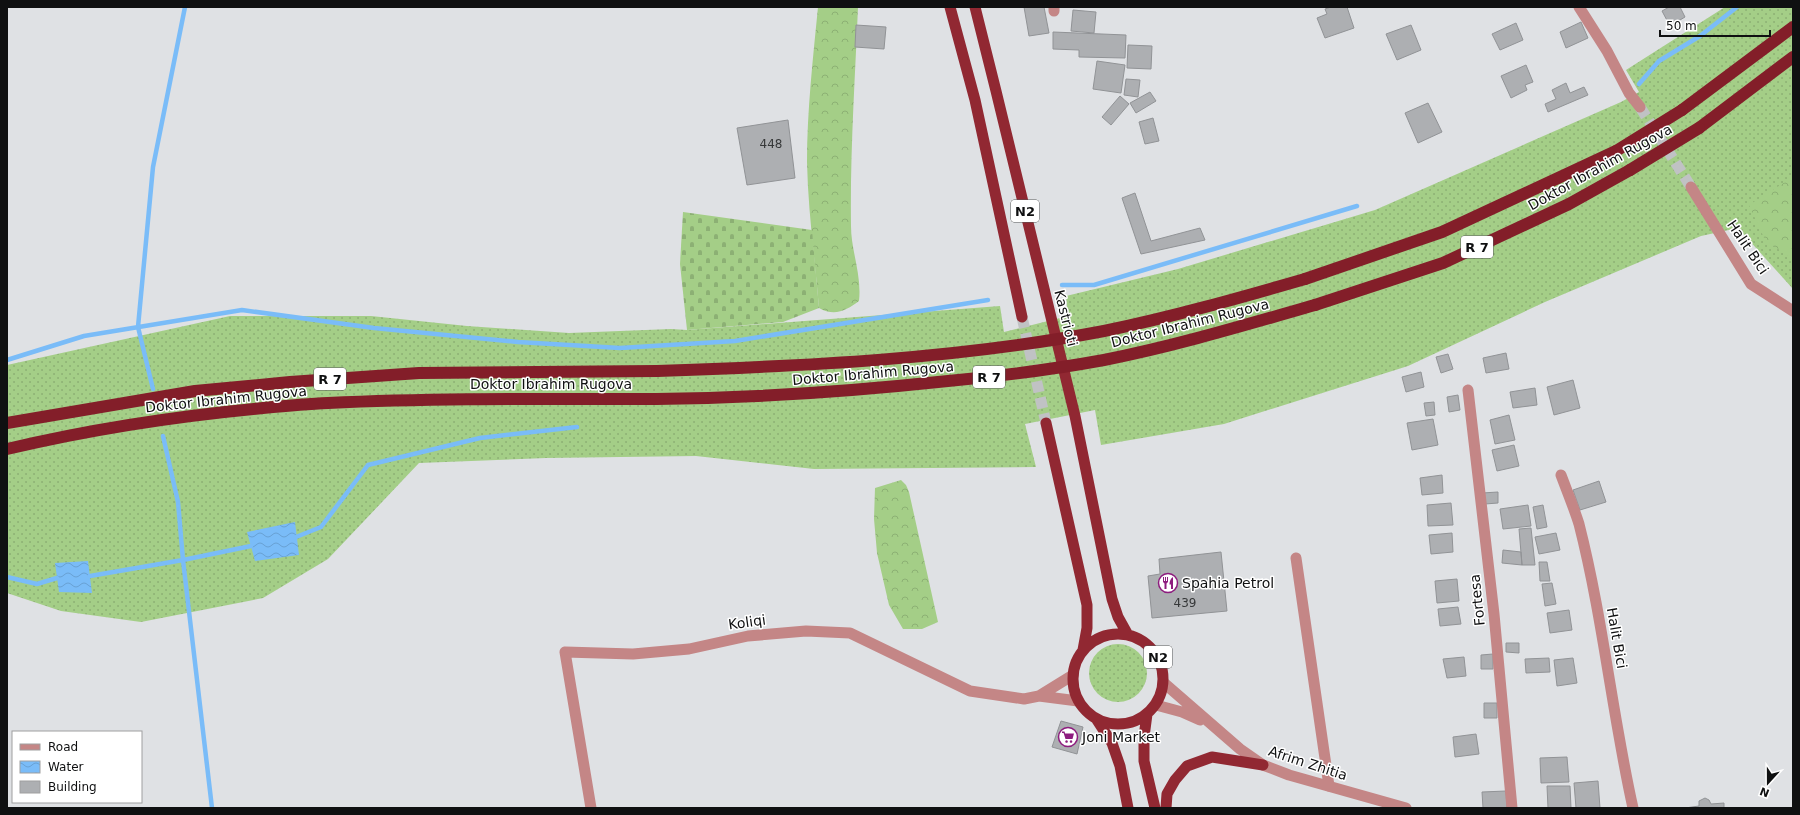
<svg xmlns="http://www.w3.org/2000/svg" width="1800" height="815" font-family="'DejaVu Sans',sans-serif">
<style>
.grass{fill:url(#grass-dots)}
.forest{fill:url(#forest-crowns)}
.cemetery{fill:url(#cemetery-stones)}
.water{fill:url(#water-waves)}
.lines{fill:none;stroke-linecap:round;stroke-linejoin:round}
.stream{stroke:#7abcf8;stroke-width:4.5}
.building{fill:#adafb2;stroke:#919396}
.minor-tunnel{stroke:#c0c2c4;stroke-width:11;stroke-dasharray:11 5.5;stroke-linecap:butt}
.trunk-tunnel{stroke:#c0c2c4;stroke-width:11;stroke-dasharray:11 5.5;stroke-linecap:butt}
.minor{stroke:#c48686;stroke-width:11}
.tertiary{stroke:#c48686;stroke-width:11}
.trunk{stroke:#912832;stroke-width:11}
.motorway{stroke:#831e29;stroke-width:12}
.motorway-bridge{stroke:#831e29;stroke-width:12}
.labels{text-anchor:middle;stroke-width:3;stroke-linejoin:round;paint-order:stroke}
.number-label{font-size:12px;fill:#363839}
.shield{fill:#fff;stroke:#575858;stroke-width:1}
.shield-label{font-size:13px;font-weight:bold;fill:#0f1011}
.street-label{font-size:14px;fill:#0f1011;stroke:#fff}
.poi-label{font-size:14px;fill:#0f1011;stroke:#fff;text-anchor:start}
</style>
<defs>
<pattern id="grass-dots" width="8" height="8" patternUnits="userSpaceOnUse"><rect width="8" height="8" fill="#a4ce87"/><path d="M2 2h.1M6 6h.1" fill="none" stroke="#8cb074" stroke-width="1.8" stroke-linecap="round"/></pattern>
<pattern id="forest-crowns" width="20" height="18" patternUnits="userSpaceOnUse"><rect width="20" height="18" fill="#a4ce87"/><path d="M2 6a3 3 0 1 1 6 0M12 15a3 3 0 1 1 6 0" fill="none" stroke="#8cb074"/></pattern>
<pattern id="cemetery-stones" width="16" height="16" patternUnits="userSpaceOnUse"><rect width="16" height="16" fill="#a4ce87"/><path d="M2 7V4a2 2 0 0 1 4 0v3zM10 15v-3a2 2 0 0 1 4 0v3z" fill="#8cb074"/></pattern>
<pattern id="water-waves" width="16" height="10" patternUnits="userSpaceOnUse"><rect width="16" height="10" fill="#7abcf8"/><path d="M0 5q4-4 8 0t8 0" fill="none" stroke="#68a1d4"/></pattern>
</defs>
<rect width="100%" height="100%" fill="#dfe1e4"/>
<path class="grass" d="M1725 7H1793V289L1738 228 1701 236 1545 302 1408 366 1224 424 1101 445 1095 410 1025 424 1036 467 814 469 696 456 546 458 419 463 328 559 263 598 141 622 61 611 7 593V365L230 316H371L467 326 569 333 671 329 687 330 1000 306 1004 332 1068 316 1066 296 1178 269 1375 210 1621 102 1639 92 1626 70Z
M1089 673a29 29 0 1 1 58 0a29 29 0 1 1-58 0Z"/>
<path class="forest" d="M818 7H858C855 80 850 153 851 226 851 251 862 275 859 301 847 310 835 317 819 308 815 260 808 211 807 162 807 111 813 58 818 7Z
M1793 177V259L1765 240 1749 205Z
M901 480 906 485 909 492 938 622 922 629H903L889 605 877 553 874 519 875 488Z"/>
<path class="cemetery" d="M683 212 812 230 819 308 783 322 687 330 680 264Z"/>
<path class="water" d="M295 522 299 555 255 561 247 532Z
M88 561 92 593 59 592 55 563Z"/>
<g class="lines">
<path class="stream" d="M1639 84 1659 61 1700 36 1737 7
M1062 285H1094L1357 206
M7 360 84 336 242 310 374 328 518 342 620 348 735 341 988 300
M153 389 138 327 153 167 185 7
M163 436 178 502 183 560 212 808
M296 537 321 527 368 465 480 438 577 427
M90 576 183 560 251 546
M7 577 37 584 57 578"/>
</g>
<path class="building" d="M1024 7H1044L1049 33 1029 36Z
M1331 7H1347L1354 28 1325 38 1317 18 1327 14 1325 9Z
M1669 7H1680L1685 17 1670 26 1662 11Z
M1073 10 1096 12 1094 33 1071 31Z
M1581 22 1588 38 1566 48 1560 32Z
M1516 23 1523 40 1500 50 1492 34Z
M856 25 886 27 884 49 855 47Z
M1411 25 1421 50 1397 60 1386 34Z
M1053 32 1126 35 1125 58 1079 57V50L1053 49Z
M1128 45 1152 46 1151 69 1127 68Z
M1097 61 1125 65 1121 93 1093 89Z
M1526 65 1533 82 1525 85 1527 90 1511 98 1501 76Z
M1126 79 1140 80 1138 97 1124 95Z
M1566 83 1570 93 1584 87 1588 95 1548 112 1545 104 1556 99 1552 90Z
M1150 92 1156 101 1136 113 1130 103Z
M1120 96 1129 104 1111 125 1102 117Z
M1428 103 1442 132 1418 143 1405 113Z
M1153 118 1159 141 1145 144 1139 122Z
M788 120 795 178 747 185 737 128Z
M1135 193 1151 241 1200 228 1205 240 1141 254 1122 198Z
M1506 353 1509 369 1486 373 1483 358Z
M1448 354 1453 369 1441 373 1436 357Z
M1421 372 1424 387 1406 392 1402 377Z
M1573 380 1580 408 1554 415 1547 387Z
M1535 388 1537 405 1513 408 1510 392Z
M1458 395 1460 410 1449 412 1447 397Z
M1434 402 1435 415 1426 416 1424 403Z
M1509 415 1515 440 1495 444 1490 420Z
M1433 419 1438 445 1412 450 1407 423Z
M1514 445 1519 466 1497 471 1492 450Z
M1442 475 1443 493 1422 495 1420 478Z
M1599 481 1606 502 1580 510 1573 490Z
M1498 492V503L1485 504 1482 493Z
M1451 503 1453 525 1428 526 1427 505Z
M1528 505 1531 526 1503 529 1500 509Z
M1543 505 1547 527 1537 529 1533 507Z
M1531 528 1535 565H1522L1519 529Z
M1452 533 1453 552 1431 554 1429 535Z
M1556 533 1560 550 1539 554 1535 537Z
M1503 550 1521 552 1522 565 1502 563Z
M1221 552 1227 611 1152 618 1148 576 1160 574 1159 559Z
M1539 562H1547L1550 581H1540Z
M1457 579 1459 601 1437 603 1435 581Z
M1552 583 1556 604 1545 606 1542 584Z
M1458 607 1461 624 1440 626 1438 609Z
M1569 610 1572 630 1550 633 1547 613Z
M1506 643H1519V653L1506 652Z
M1493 654V669H1481V655Z
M1464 657 1466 676 1447 678 1443 659Z
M1549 658 1550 672 1526 673 1525 659Z
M1573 658 1577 683 1557 686 1554 660Z
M1484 703H1497V718H1484Z
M1061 721 1083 727 1077 754 1052 747Z
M1476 734 1479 754 1455 757 1453 737Z
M1567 757 1569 782 1541 783 1540 758Z
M1598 781 1600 808H1576L1574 783Z
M1547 786H1570L1571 808H1548Z
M1506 791 1507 808H1483L1482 792Z
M1705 798 1709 800 1711 804 1724 803V808H1685L1699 806V801Z"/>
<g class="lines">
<path class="minor-tunnel" d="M1640 107 1691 187"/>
<path class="trunk-tunnel" d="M1022 317 1046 423"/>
<path class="minor" d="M1054 7V11
M1579 7 1607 51 1629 93 1640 107
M1691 187 1751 284 1793 311
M1468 390 1494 614 1512 808
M1561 475C1567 491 1574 508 1579 524 1603 618 1612 714 1633 808
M1296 558 1329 786
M1039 696 1073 675
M591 808 565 652 633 654 689 649 748 636 806 631 850 633 970 691 1024 699 1039 696 1078 701"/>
<path class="tertiary" d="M1164 683 1240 749 1263 765 1289 775 1406 808
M1156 705 1182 712 1200 720"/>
<path class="trunk" d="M950 7 975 100 1022 317
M975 7 996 91 1075 416 1112 599 1118 617 1128 635
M1046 423 1087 605V628L1083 650
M1073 679a45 45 0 1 1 90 0a45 45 0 1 1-90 0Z
M1147 714 1144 737V761L1155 808
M1097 720 1112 743 1120 766 1128 808
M1166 808 1167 794 1175 780 1187 766 1212 757 1263 765"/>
<path class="motorway" d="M1682 110 1793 27
M1699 128 1793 57
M1305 279 1442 232 1616 151
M1315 305 1443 263 1569 204 1630 170
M7 423 195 391 290 382 419 373 657 371
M7 449C91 429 177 416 263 408 284 406 306 404 328 403 437 398 547 399 656 399"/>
<path class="motorway-bridge" d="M1616 151 1682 110
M1630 170 1699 128
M657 371C806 366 957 359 1104 331 1172 317 1239 298 1305 279
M656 399C750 398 844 392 938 382 993 377 1049 370 1104 360 1175 346 1245 325 1315 305"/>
</g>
<defs>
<symbol id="restaurant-ring" viewBox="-11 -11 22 22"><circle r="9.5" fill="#fff" stroke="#8d1c7e" stroke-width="1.5"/><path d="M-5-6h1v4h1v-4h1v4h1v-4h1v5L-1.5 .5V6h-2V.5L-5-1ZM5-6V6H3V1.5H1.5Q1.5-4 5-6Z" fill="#8d1c7e"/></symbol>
<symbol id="supermarket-ring" viewBox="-11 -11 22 22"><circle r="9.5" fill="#fff" stroke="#8d1c7e" stroke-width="1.5"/><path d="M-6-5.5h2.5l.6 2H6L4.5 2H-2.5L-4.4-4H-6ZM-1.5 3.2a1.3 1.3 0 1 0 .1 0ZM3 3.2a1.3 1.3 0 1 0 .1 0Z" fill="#8d1c7e"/></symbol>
</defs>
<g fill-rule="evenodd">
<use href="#restaurant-ring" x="1157" y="572" width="22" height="22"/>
<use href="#supermarket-ring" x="1057" y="726" width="22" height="22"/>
</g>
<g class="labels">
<g class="number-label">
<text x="771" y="148">448</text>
<text x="1185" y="607">439</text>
</g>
<g class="shield">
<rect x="1011" y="200" width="28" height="22" rx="3"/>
<rect x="1461" y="236" width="32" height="22" rx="3"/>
<rect x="973" y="366" width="32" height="22" rx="3"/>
<rect x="314" y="368" width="32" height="22" rx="3"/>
<rect x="1144" y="646" width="28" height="22" rx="3"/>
</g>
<g class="shield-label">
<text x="1025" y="216">N2</text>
<text x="1477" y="252">R 7</text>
<text x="989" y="382">R 7</text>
<text x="330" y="384">R 7</text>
<text x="1158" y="662">N2</text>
</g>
<g class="street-label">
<text transform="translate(1600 167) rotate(-29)" y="5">Doktor Ibrahim Rugova</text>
<text transform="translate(1748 247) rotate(56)" y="5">Halit Bici</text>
<text transform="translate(1066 318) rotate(76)" y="5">Kastrioti</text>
<text transform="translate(1190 323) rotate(-14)" y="5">Doktor Ibrahim Rugova</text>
<text transform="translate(873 373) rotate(-5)" y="5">Doktor Ibrahim Rugova</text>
<text x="551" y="389">Doktor Ibrahim Rugova</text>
<text transform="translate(226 399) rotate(-6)" y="5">Doktor Ibrahim Rugova</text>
<text transform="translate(1477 600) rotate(-96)" y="5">Fortesa</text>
<text transform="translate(747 622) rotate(-8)" y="5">Koliqi</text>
<text transform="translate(1617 638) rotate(80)" y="5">Halit Bici</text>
<text transform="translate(1308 763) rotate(18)" y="5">Afrim Zhitia</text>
</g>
<g class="poi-label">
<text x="1182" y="588">Spahia Petrol</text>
<text x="1082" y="742">Joni Market</text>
</g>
</g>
<rect width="1800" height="815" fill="none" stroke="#0f1011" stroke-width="16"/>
<rect x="12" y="731" width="130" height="72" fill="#ffffff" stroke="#9f9fa0"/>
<rect x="20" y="744" width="20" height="6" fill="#c48686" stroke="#9f9fa0"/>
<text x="48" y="751" font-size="12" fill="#0f1011">Road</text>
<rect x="20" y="761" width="20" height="12" fill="url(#water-waves)" stroke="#9f9fa0"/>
<text x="48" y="771" font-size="12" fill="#0f1011">Water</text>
<rect x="20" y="781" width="20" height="12" fill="#adafb2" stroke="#9f9fa0"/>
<text x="48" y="791" font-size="12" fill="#0f1011">Building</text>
<g transform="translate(1768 783) rotate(201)" stroke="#ffffff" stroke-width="3" paint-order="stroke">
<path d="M0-3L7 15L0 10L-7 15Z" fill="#0f1011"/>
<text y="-6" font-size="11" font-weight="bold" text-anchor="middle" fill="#0f1011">N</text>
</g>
<path d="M1660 30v6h110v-6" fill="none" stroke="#0f1011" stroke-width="2"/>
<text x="1666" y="30" font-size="12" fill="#0f1011" stroke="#ffffff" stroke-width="3" paint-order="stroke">50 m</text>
</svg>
